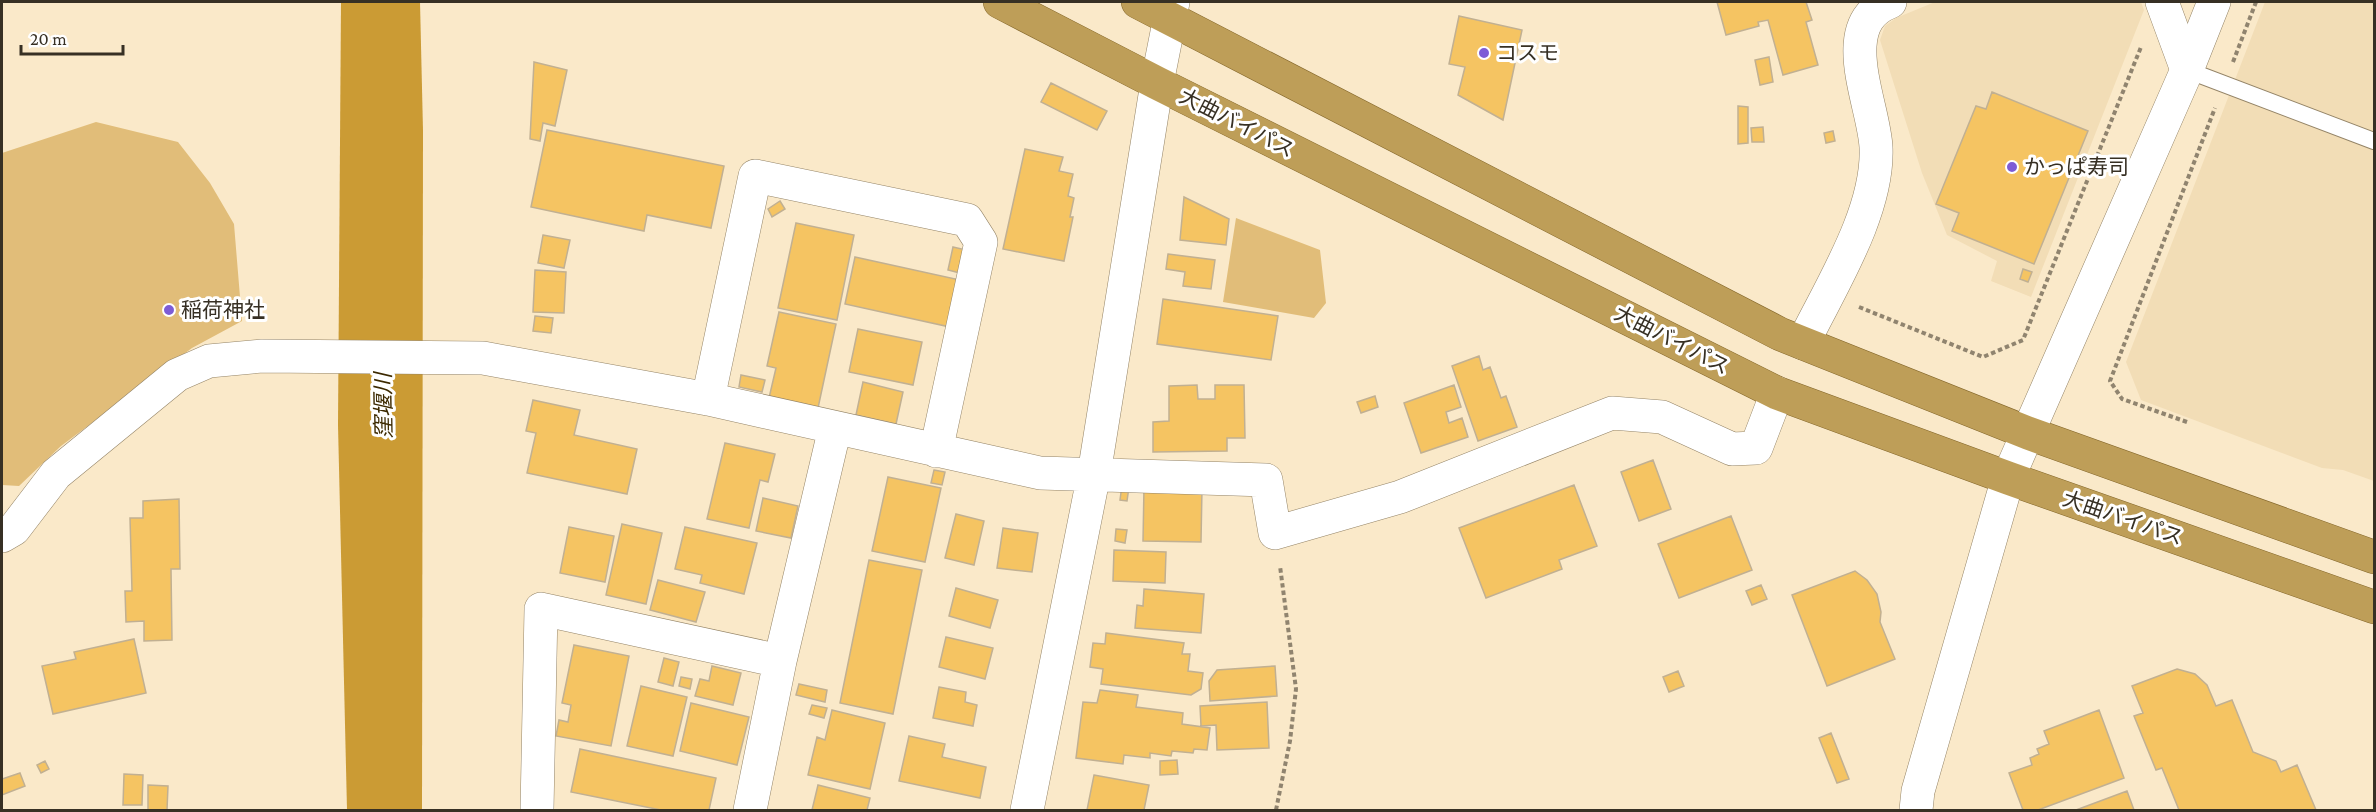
<svg xmlns="http://www.w3.org/2000/svg" width="2376" height="812" font-family="'Crimson Pro','Noto Sans JP',serif">
<style>
.built{fill:#f2ddb6}
.green{fill:#e1bd79}
.water{fill:#cb9b34}
.building{fill:#f5c462;stroke:#c1b092;stroke-width:1.5}
.lines{fill:none;stroke-linecap:round;stroke-linejoin:round}
.service-casing{stroke:#948467;stroke-width:18}
.minor-casing{stroke:#948467;stroke-width:34}
.tertiary-casing{stroke:#948467;stroke-width:34}
.trunk-casing{stroke:#84672b;stroke-width:34}
.path{stroke:#90846f;stroke-width:4;stroke-dasharray:4.5 3;stroke-linecap:butt}
.service{stroke:#fff;stroke-width:16}
.minor{stroke:#fff;stroke-width:33}
.tertiary{stroke:#fff;stroke-width:33}
.trunk{stroke:#be9e58;stroke-width:33}
.poi-dot{fill:#7d5cd6;stroke:#fff;stroke-width:2}
.labels{text-anchor:middle;stroke-width:6;stroke-linejoin:round;paint-order:stroke}
.poi-label{font-size:21px;fill:#373024;stroke:#fff;text-anchor:start}
.street-label{font-size:21px;fill:#373024;stroke:#fff}
.water-label{font-size:22px;font-style:italic;fill:#3c2900;stroke:#fff}
</style>
<rect width="100%" height="100%" fill="#fae9c9"/>
<path class="built" d="M1935 2H2141L2144 10 2031 297 1991 281 1997 261 1947 235 1922 173 1880 40 1885 26 1896 18Z
M2265 2H2374V481L2343 470 2322 468 2141 400 2126 362Z"/>
<path class="green" d="M96 122 178 142 210 183 234 224 242 321 192 348 61 446 19 486 2 485V153Z
M1236 218 1320 250 1326 303 1314 318 1223 302Z"/>
<path class="water" d="M341 2H420L423 131 422 810H347L338 425Z"/>
<path class="building" d="M1717 2H1806L1812 20 1806 22 1818 65 1783 75 1768 20 1758 22 1759 26 1726 35Z
M1459 16 1522 30 1503 120 1458 95 1465 67 1449 64Z
M1769 57 1773 82 1760 85 1755 60Z
M534 62 567 70 555 126 543 123 540 141 530 139Z
M1051 83 1107 111 1097 130 1041 102Z
M1992 92 2088 131 2034 264 1952 231 1959 213 1936 204 1976 106 1986 109Z
M1738 106 1748 107V143L1738 144Z
M1763 127 1764 142H1752L1751 128Z
M547 130 724 166 711 228 647 215 644 231 531 207Z
M1833 131 1835 141 1826 143 1824 133Z
M1025 149 1063 157 1059 171 1073 174 1068 196 1074 198 1070 217H1073L1064 261 1003 249Z
M1184 197 1229 219 1226 245 1180 240Z
M780 201 785 209 772 217 768 209Z
M796 223 854 235 837 320 778 308Z
M543 235 570 240 564 268 538 263Z
M953 247 966 250 960 273 948 270Z
M1168 254 1215 260 1211 289 1183 286 1185 272 1166 269Z
M855 257 960 280 950 327 845 304Z
M2023 269 2032 272 2028 282 2020 279Z
M535 270 566 272 564 313 533 312Z
M1163 299 1278 316 1271 360 1157 344Z
M779 312 836 324 818 408 769 398 776 368 767 366Z
M535 316 553 318 551 333 533 331Z
M858 329 922 342 913 385 849 372Z
M1479 356 1483 370 1490 367 1501 398 1506 396 1517 427 1478 441 1452 366Z
M741 375 765 380 762 392 739 387Z
M863 382 903 392 896 424 856 415Z
M1197 385 1198 399H1215V385H1244L1245 438H1227V451L1153 452V422L1169 421V386Z
M1454 385 1461 407 1446 412 1449 423 1462 418 1468 437 1421 453 1404 403Z
M1375 396 1378 407 1361 413 1357 402Z
M533 400 580 410 574 435 637 449 627 494 527 473 536 433 526 431Z
M725 443 775 454 768 482 760 480 749 528 707 519Z
M1653 460 1671 509 1639 521 1621 472Z
M934 470 945 472 942 485 931 483Z
M888 477 941 488 925 562 872 551Z
M1122 485 1129 487 1127 501 1120 500Z
M1574 485 1597 546 1559 560 1562 569 1486 598 1459 528Z
M1144 487 1202 488 1201 542 1143 541Z
M763 498 798 506 791 538 756 531Z
M179 499 180 569H171L172 640 144 641V621L126 622 125 591H132L130 518H143V501Z
M956 514 984 521 974 565 945 558Z
M1731 516 1752 570 1679 598 1658 544Z
M622 524 662 533 646 604 606 595Z
M569 527 614 536 605 582 560 573Z
M685 527 757 543 744 594 700 583 702 575 675 569Z
M1003 528 1038 533 1032 572 997 568Z
M1116 529 1127 530 1125 543 1115 541Z
M1114 550 1166 552 1165 583 1113 581Z
M869 560 922 570 893 714 840 703Z
M1855 571 1867 580 1877 594 1881 612 1880 622 1895 659 1827 686 1792 595Z
M658 580 705 592 696 622 650 610Z
M1761 585 1767 599 1752 605 1746 591Z
M956 588 998 600 990 628 949 616Z
M1144 589 1204 594 1201 633 1135 628 1137 605 1143 606Z
M1106 633 1184 643 1182 654H1190L1188 671 1203 673 1201 689 1191 695 1101 684 1103 669 1090 667 1093 643 1105 644Z
M946 637 993 648 985 679 939 667Z
M134 639 146 693 53 714 42 666 76 659 74 652Z
M574 645 629 656 611 746 556 736 559 720 568 722 571 705 562 703Z
M664 658 679 662 673 686 658 682Z
M712 666 741 673 733 705 695 696 700 679 709 681Z
M1275 666 1277 696 1210 701 1209 681 1217 670Z
M2177 669 2195 674 2207 685 2216 706 2232 700 2253 752 2276 761 2281 772 2297 765 2316 810H2179L2162 768 2156 770 2134 716 2143 713 2132 686Z
M1678 671 1684 686 1669 692 1663 677Z
M681 677 692 679 690 689 679 686Z
M799 684 827 690 825 702 796 695Z
M641 686 687 697 673 756 627 746Z
M939 687 966 692 965 702 977 705 973 726 933 718Z
M1100 690 1138 695 1136 707 1183 713 1182 724 1210 728 1207 750 1194 749 1193 753 1172 751 1171 756 1150 753V758L1124 755 1123 764 1076 758 1083 702 1097 703Z
M1267 702 1269 748 1217 750 1216 725 1201 726 1200 706Z
M691 703 749 717 737 765 680 751Z
M812 705 827 708 824 718 809 714Z
M832 710 885 723 870 789 808 775 817 737 825 740Z
M2099 710 2124 778 2038 810H2023L2009 773 2032 765 2030 758 2039 754 2037 749 2049 744 2044 731Z
M1831 733 1849 779 1837 783 1819 738Z
M909 736 945 744 942 757 986 767 980 798 899 781Z
M580 749 716 778 709 810H661L571 792Z
M1177 760 1178 774 1160 775V761Z
M45 761 49 769 41 773 37 765Z
M20 773 25 786 2 795V779Z
M124 774 143 775 142 805H123Z
M1094 775 1149 785 1144 810H1087Z
M148 785 168 786 167 810H148Z
M818 785 870 798 867 810H812Z
M2127 791 2134 810H2076Z"/>
<g class="lines">
<defs>
<path id="service" d="M2187 70 2374 141"/>
<path id="minor" d="M2162 2 2187 70
M1803 343C1831 286 1879 211 1876 147 1874 104 1833 24 1890 2
M708 399 755 176 967 220 981 242 936 451
M2 536 14 529 56 474 177 375 209 361 262 356 483 358 708 399 1040 473 1266 480 1275 533 1400 497 1612 413 1662 417 1732 449 1756 448 1777 393
M537 810 541 609 780 661
M750 810 780 661 835 428
M1027 810 1094 474 1157 83 1173 2
M1916 810 1918 791 2008 478"/>
<path id="tertiary" d="M2008 478 2187 70 2214 2"/>
<path id="trunk" d="M1000 2 1157 83 1777 393 2008 478 2374 607
M1138 2 1780 334 2028 433 2374 557"/>
</defs>
<use href="#service" class="service-casing"/>
<use href="#minor" class="minor-casing"/>
<use href="#tertiary" class="tertiary-casing"/>
<use href="#trunk" class="trunk-casing"/>
<path class="path" d="M2233 62 2256 2
M1859 307 1983 357 2023 340 2141 47
M2187 422 2122 399 2110 381 2215 108
M1276 810 1290 741 1296 689 1280 566"/>
<use href="#service" class="service"/>
<use href="#minor" class="minor"/>
<use href="#tertiary" class="tertiary"/>
<use href="#trunk" class="trunk"/>
</g>
<g class="poi-dot">
<circle cx="1484" cy="53" r="6"/>
<circle cx="2012" cy="167" r="6"/>
<circle cx="169" cy="310" r="6"/>
</g>
<g class="labels">
<g class="poi-label">
<text x="1496" y="60">コスモ</text>
<text x="2024" y="174">かっぱ寿司</text>
<text x="181" y="317">稲荷神社</text>
</g>
<g class="street-label">
<text transform="translate(1237 123) rotate(27)" y="7">大曲バイパス</text>
<text transform="translate(1672 340) rotate(27)" y="7">大曲バイパス</text>
<text transform="translate(2123 518) rotate(19)" y="7">大曲バイパス</text>
</g>
<g class="water-label">
<text transform="translate(383 406) rotate(-91)" y="8">窪堰川</text>
</g>
</g>
<rect width="2376" height="812" fill="none" stroke="#373024" stroke-width="6"/>
<path d="M21 45v9h102v-9" fill="none" stroke="#373024" stroke-width="3"/>
<text x="30" y="45" font-size="18" fill="#373024" stroke="#ffffff" stroke-width="4.5" paint-order="stroke">20 m</text>
</svg>
